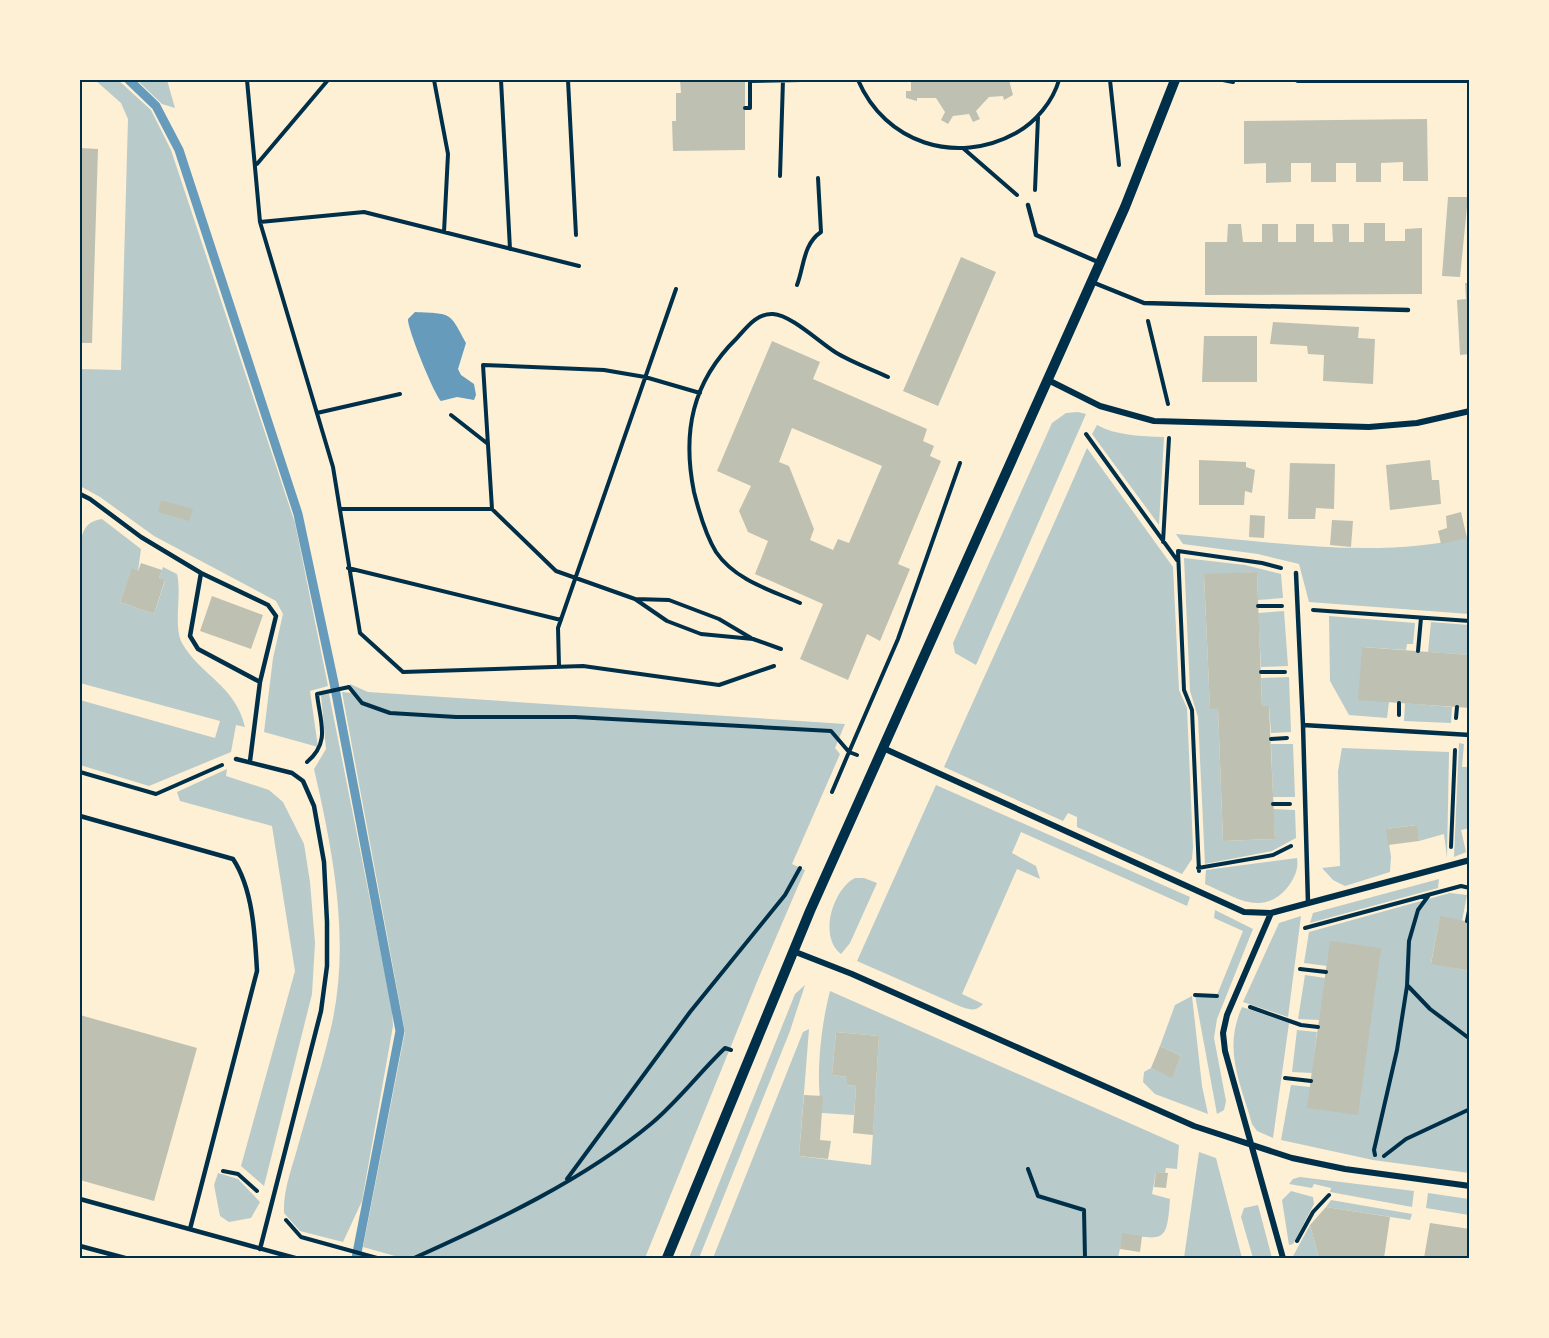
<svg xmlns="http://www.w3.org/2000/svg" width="1549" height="1338" font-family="'PT Serif',serif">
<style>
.green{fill:#b9caca}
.water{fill:#669bbc}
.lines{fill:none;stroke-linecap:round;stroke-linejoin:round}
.stream{stroke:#669bbc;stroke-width:9}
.building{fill:#bec0b2;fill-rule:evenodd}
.path{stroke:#003049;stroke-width:4}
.service{stroke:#003049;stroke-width:4.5}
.minor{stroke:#003049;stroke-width:6}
.tertiary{stroke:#003049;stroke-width:10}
.neatline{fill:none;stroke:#003049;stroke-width:2}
</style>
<rect width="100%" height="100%" fill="#fdf0d5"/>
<path class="green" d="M95 80H118L151 110 171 150 295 523 328 686 310 691 318 747 264 732 273 658 283 614 276 601 154 536 100 497 80 486V369L121 370 128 119 121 103Z
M137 80H167L175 108 162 104Z
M1078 412 1086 414 976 665 955 653 953 643 1052 423 1066 413Z
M1097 425C1118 436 1140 436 1164 437L1159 525 1092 434Z
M1087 448 1173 567 1179 690 1187 708 1193 847 1192 859 1182 874 1077 827V817L1068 813 1063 821 944 767C991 660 1041 555 1087 448Z
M102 519 141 549 138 571 132 569 120 602 154 614 165 581 159 578 163 567 177 574C182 594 173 626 182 643 199 674 236 686 245 727L236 725 231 752 149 786 80 765V700L215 738 220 721 80 683V543C84 528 86 522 102 519Z
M1176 534C1269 541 1378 560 1469 537V614L1309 602 1299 564 1258 554 1183 544Z
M1184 558 1245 565 1281 574 1283 598 1258 600 1257 572 1204 575 1210 708H1218L1223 841 1275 839 1273 809 1295 810 1296 838 1272 851 1205 864 1198 717 1190 691Z
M1284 611 1288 666 1261 667 1258 613Z
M1329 616 1415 623 1413 644H1407L1406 650 1362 647 1389 702 1387 718 1349 715 1330 681Z
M1431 622 1469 625V655L1428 652Z
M1289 677 1291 732 1271 733 1269 706H1262L1261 678Z
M350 684 368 692 845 724 835 748 840 754 792 864 805 870 759 977 645 1258H402L363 1247 405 1032 342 692 351 693Z
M329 694 392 1010 393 1026 362 1201 343 1242 300 1231 284 1213C283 1190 292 1168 298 1146 308 1109 320 1073 329 1036 352 948 334 856 314 769L326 749 321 695Z
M1405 703 1452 707 1451 723 1404 721Z
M1459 743 1464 744 1462 767H1469L1470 828 1461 830 1466 852 1454 857Z
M1271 744H1293L1295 797H1273Z
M1342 748 1449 752 1447 858 1444 834 1419 841 1416 825 1387 829 1391 857 1390 872 1345 886 1333 880 1322 868 1340 866 1338 771Z
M227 769 226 776 269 790 283 802 304 844 310 882 315 943 312 994 264 1186 241 1166 295 971 272 826 180 801 177 792Z
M936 785 1190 897 1187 906 1021 832 1012 853 1036 866 1040 879 1017 869 962 994 983 1004C975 1013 967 1009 957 1005L857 961Z
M1297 858C1299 869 1294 879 1287 888 1262 918 1233 896 1205 884L1206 870Z
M855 878H864L877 883 850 943 841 954C818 937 833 889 855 878Z
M1439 879 1438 888 1310 923 1313 913Z
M1450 893 1467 895 1462 921 1440 917 1431 963 1469 971V1173L1373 1160 1281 1140 1291 1085 1310 1087 1307 1108 1330 941 1327 966 1304 963 1309 932Z
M1215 910 1253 929 1217 1019 1214 1038 1226 1101 1224 1110 1217 1114 1195 995H1217L1243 931 1214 918Z
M1301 916 1288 1017 1243 1002 1279 923Z
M1305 975 1325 978 1319 1020 1298 1019Z
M805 985 790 1031 699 1258H689L795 994Z
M830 991 1179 1145 1177 1169 1166 1168 1165 1173 1156 1172 1152 1194 1170 1199C1167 1243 1164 1240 1123 1234L1118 1258 1082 1256V1258H713L803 1032 809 1029 799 1156 871 1165 879 1036 836 1032 832 1075 847 1077V1085L856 1086 854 1115 822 1113C815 1078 821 1025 830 991Z
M1192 996 1202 1086 1208 1114 1155 1094 1143 1082 1144 1072 1151 1068 1172 1077 1181 1056 1160 1046 1175 1005Z
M1242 1007 1289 1023 1273 1138 1257 1131 1252 1124C1240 1081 1223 1050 1242 1007Z
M1297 1030 1317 1032 1312 1073 1292 1072Z
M1199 1152 1216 1158 1242 1258H1184Z
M218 1173 238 1179 260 1202 251 1218 229 1222 220 1216 214 1185Z
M1300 1177 1414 1191 1412 1207 1330 1192 1331 1188 1314 1184 1312 1188 1289 1184 1293 1179Z
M1291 1191 1313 1197 1314 1204 1293 1244 1289 1245 1282 1200Z
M1428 1193 1469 1199V1215L1426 1208Z
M1331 1200 1412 1214 1410 1220 1326 1207Z
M1258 1205 1272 1258H1253L1241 1217 1244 1208Z
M1310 1225 1319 1258H1292Z"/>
<path class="water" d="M415 312C452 314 449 311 466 343L458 369 461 375 474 384 476 395 474 400 457 397 441 401C434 394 407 328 408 319Z"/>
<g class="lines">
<path class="stream" d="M129 80 156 106 179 150 298 514 334 683 400 1031 356 1258"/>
</g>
<path class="building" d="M680 80H745V150L673 151 672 121H676V93H681Z
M911 80H1009L1013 95 1004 100 1003 96 989 97 976 111 980 119 973 122 969 114 953 116 948 124 941 120 945 112 936 98H917V101L906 98V91H911Z
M1427 119 1428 181H1403V162L1381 163V182H1356V163H1336V182H1311V163H1291V182L1266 183V163L1244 164V121Z
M80 148 98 149 92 343H80Z
M1448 197H1468L1460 277 1442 276Z
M1364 223H1385V241H1405V229L1422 228V294L1205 295V242H1227L1228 224H1241L1243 242H1262V224H1278V242H1296V224H1314V242H1333L1332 224H1349V242H1364Z
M961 257 996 272 938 406 903 391Z
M1465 283H1470V354L1460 355 1457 300 1466 299Z
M1273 322 1359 327 1358 338 1375 339 1373 384 1323 381 1324 355 1308 354 1307 346 1270 344Z
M1204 336H1257V382H1202Z
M772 341 820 362 813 379 927 429 923 441 934 446 930 456 941 461 898 564 910 569 880 641 867 634 848 680 800 659 823 604 755 574 768 541 748 532 739 511 751 486 717 471ZM792 428 882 466 849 543 838 539 833 550 810 540 814 529 789 466 779 462Z
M1199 460 1246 462V467L1255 470 1252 493 1245 491 1244 505H1199Z
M1430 460 1432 480H1439L1441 504 1390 510 1386 465Z
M1290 463 1335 464 1334 509 1316 508 1315 519H1288Z
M161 500 193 509 189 521 158 512Z
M1461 512 1467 538 1441 544 1438 531 1447 528 1446 516Z
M1250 515 1265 516 1264 538 1249 537Z
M1332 520 1353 521 1351 547 1330 545Z
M141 563 162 570 159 578 165 580 154 614 120 602 132 568 138 571Z
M1257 572 1262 706H1269L1275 839 1223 841 1218 708 1210 709 1204 574Z
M212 596 263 615 251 649 200 631Z
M1362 647 1470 655V708L1358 700Z
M1417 825 1419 841 1388 845 1386 829Z
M1440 916 1470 922V971L1431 964Z
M1330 941 1381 948 1358 1115 1307 1108Z
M80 1015 197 1048 154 1201 80 1180Z
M836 1032 879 1036 873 1135 853 1133 856 1086 847 1085V1077L832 1075Z
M1160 1046 1181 1056 1172 1078 1151 1068Z
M804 1095 823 1096 820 1140 831 1141 828 1159 799 1156Z
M1156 1172 1168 1173 1166 1188 1154 1187Z
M1326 1207 1390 1217 1384 1258H1319L1310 1225Z
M1430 1223 1470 1229V1258H1424Z
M1122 1233 1142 1236 1140 1252 1120 1249Z"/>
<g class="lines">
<path class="path" d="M247 80 260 222 333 467 360 633 403 672 583 666 719 685 774 666
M434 80 448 154 444 232
M501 80 510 249
M568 80 576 235
M858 80C885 143 956 166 1016 133 1036 122 1053 101 1059 80
M1110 80 1119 165
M1223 80 1233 82
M750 81 801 80
M745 108H750V80
M964 149 1017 195
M257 164 328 80
M780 176 783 80
M1035 190 1038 117
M260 222 364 212 579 266
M797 285C804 267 803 244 821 232L818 178
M1148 321 1168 404
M700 393 645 377 604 370 483 365 492 509 556 571 635 599 667 621 701 634 753 639 781 649
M317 413 400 394
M451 415 488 444
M1086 434 1177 560
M341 509H492
M1163 542 1169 438
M348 568 561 620
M635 599 669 600 719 619 751 638
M800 603C770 590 735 580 716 552 705 534 699 512 694 492 682 432 692 382 737 338 747 327 757 313 773 314 791 315 819 342 835 352 851 362 871 369 888 377
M1258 606H1282
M1313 610 1470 621
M1418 651 1421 618
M559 666 558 628 676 289
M1261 672H1285
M1399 715V703
M1456 718 1457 707
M1271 739 1287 738
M307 762C331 742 320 722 317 694L349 687 362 703 390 713 456 717H575L831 731 849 752 898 639 960 463
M80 772 156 794 222 765
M832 792 849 752 857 755
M1273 804H1290
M1451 847 1455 750
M1198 868 1273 855 1291 846
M1199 871 1192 710 1184 690 1178 551 1262 563 1281 568
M1467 921 1470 906
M1305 928 1461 886 1470 888
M1300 969 1326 972
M1408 986 1430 1009 1470 1039
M1195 995 1217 996
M1250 1007 1301 1025 1318 1027
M1285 1078 1311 1081
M1375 1155 1374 1150 1397 1050 1407 986 1409 941 1418 910 1429 895
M1384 1156 1406 1139 1470 1109
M1028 1169 1038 1196 1084 1210 1085 1258
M223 1171 238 1174 257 1191
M567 1179 690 1012 785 895 800 868
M286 1220 301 1237 377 1258
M1297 1241 1313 1212 1329 1195
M414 1258C494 1222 584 1180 652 1123 678 1101 700 1072 725 1048L731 1050"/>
<path class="service" d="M1028 205 1036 235 1098 262
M1092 282 1144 303 1408 310
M80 494 90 499 141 537 201 573 268 605 276 616 260 682 250 761
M201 573 190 636 198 649 260 682
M1296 573 1303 725
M236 759 292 773 303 781 314 806 324 862 327 922V966L321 1011 260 1249
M80 816 233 859C253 889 255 935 257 971L190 1229
M1308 903 1303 725 1470 735
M80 1199 295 1258
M80 1246 125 1258"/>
<path class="minor" d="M1298 80H1470
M1048 380 1100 406 1154 421 1369 427 1417 423 1470 411
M883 748 1244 912 1271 913 1470 860
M1271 913 1227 1015 1223 1033 1225 1051 1283 1258
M793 951 852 974 1194 1126 1292 1158 1345 1169 1470 1186"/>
<path class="tertiary" d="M667 1258 810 911 1125 207 1175 80"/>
</g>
<rect width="1549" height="1338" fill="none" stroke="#fdf0d5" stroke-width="162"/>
<rect x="81" y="81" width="1387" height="1176" class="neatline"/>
</svg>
